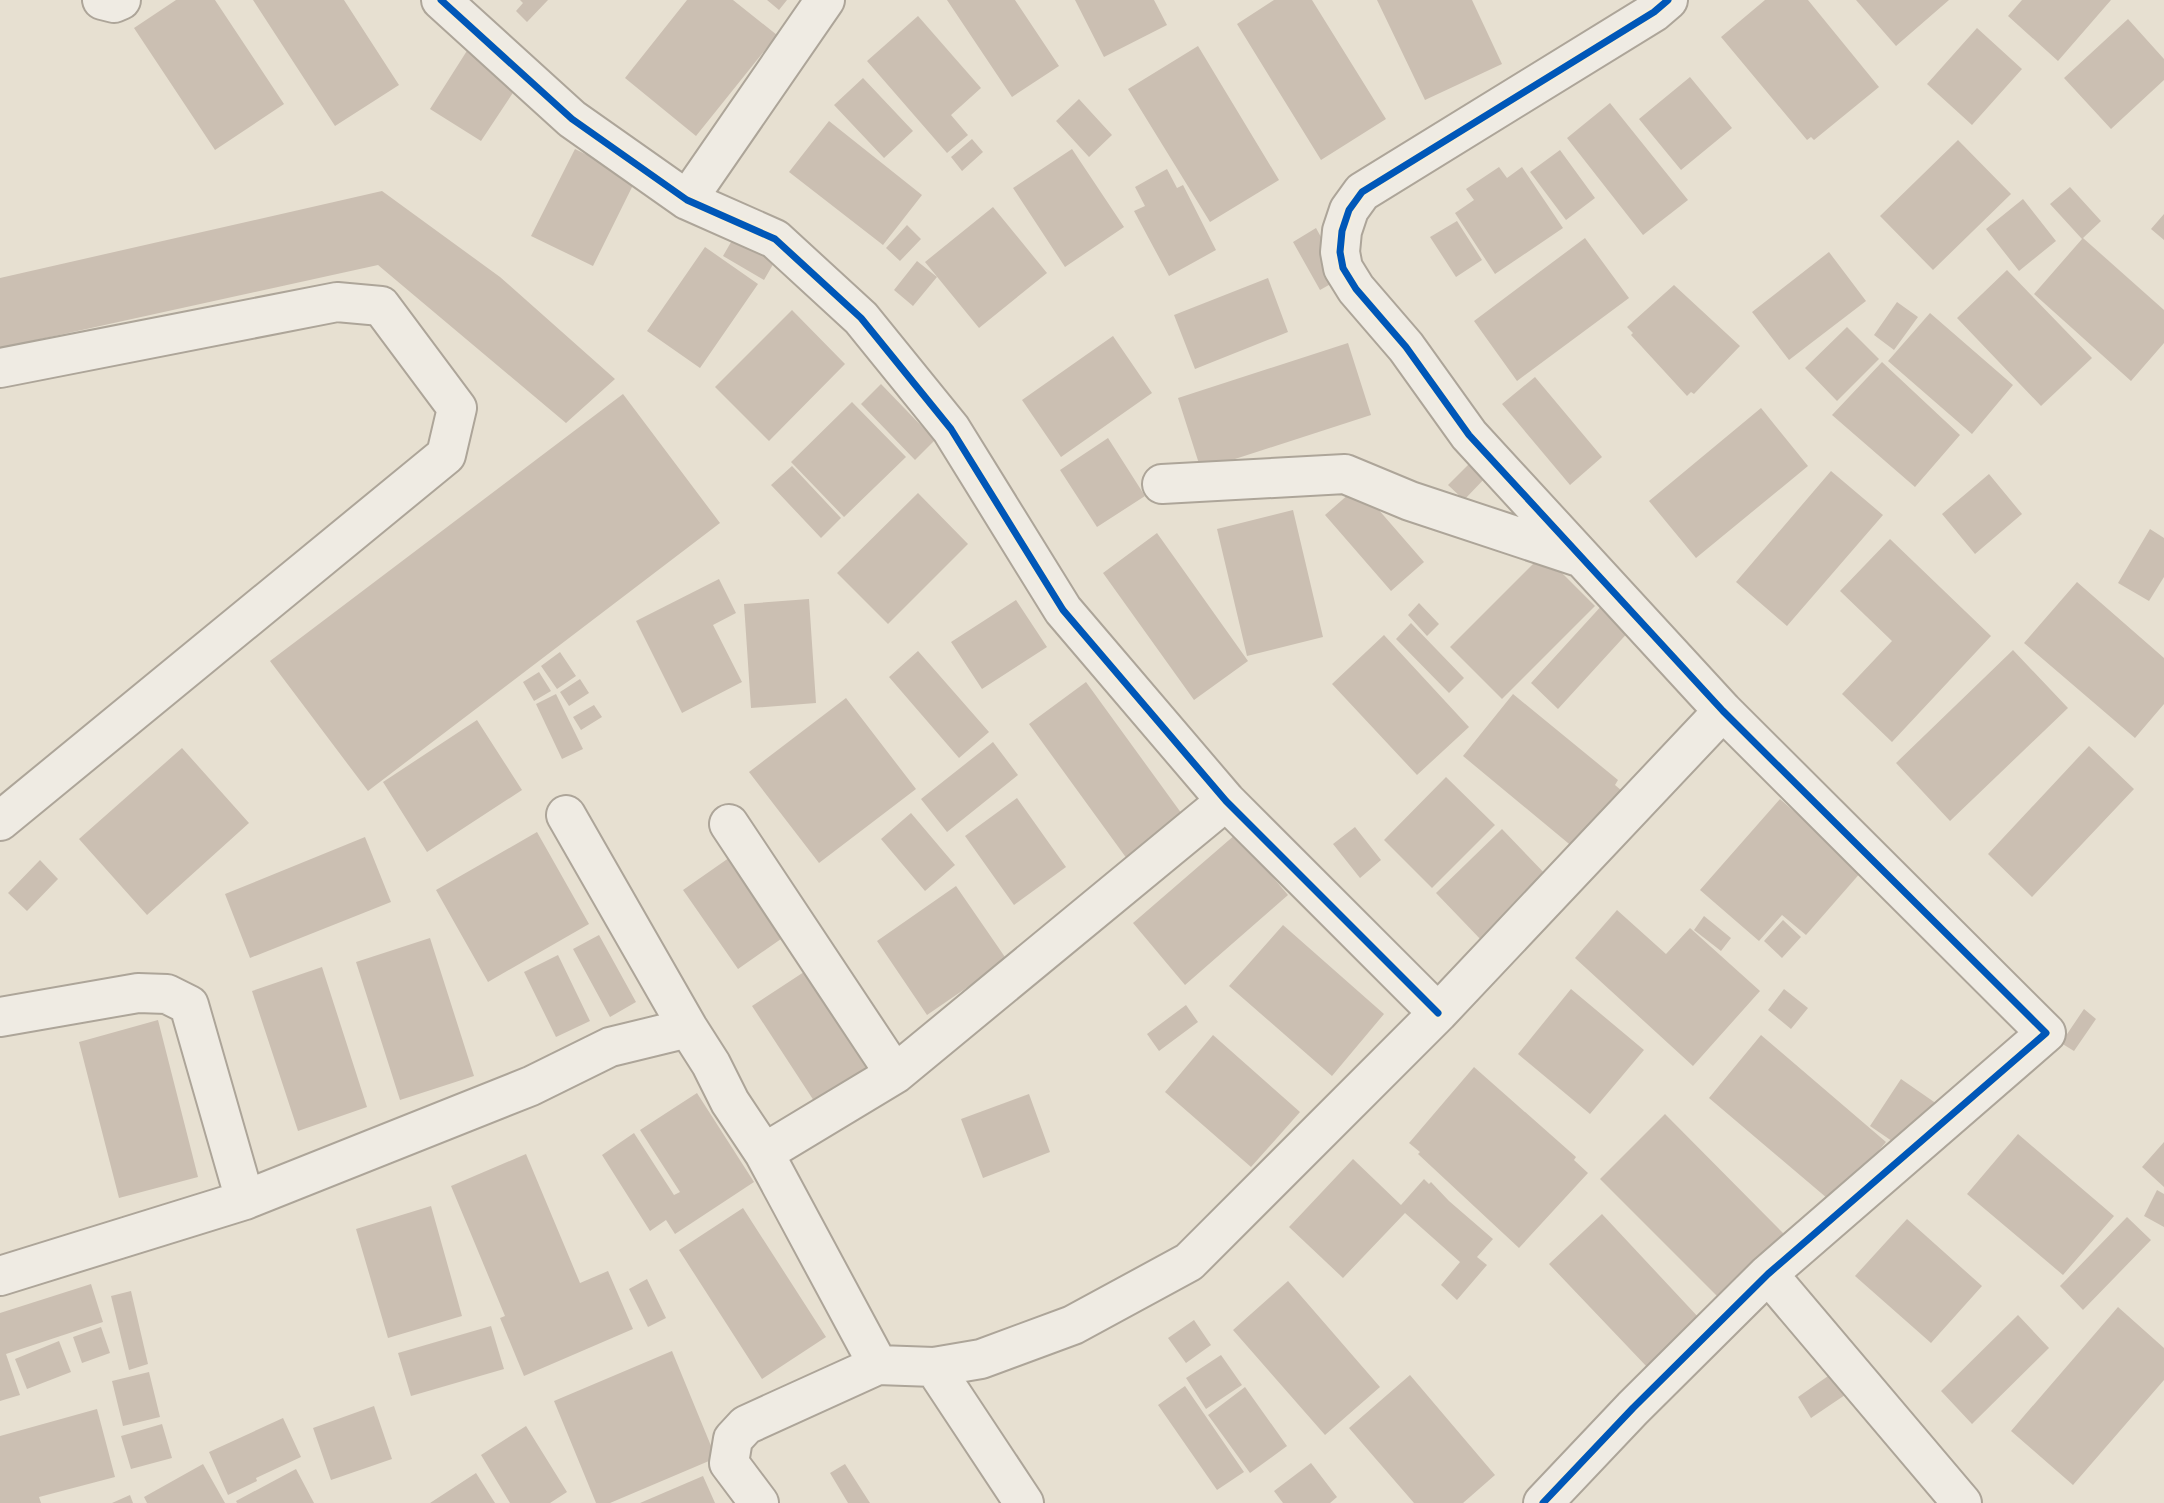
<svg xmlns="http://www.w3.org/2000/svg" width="2164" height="1503" font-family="'Noto Serif',serif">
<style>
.building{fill:#cbbfb2}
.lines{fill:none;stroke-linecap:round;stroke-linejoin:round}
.minor-casing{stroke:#ada599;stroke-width:42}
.minor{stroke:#efebe3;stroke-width:38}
.cycleway-casing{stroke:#f7eed8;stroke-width:11}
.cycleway{stroke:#0057b8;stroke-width:7}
</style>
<rect width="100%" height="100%" fill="#e7e0d1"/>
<path class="building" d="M176 0H215L284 104 215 150 134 28Z
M253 0H344L399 85 335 126Z
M520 0H548L527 22 516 11 523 3Z
M687 0H733L777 35 696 136 625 78Z
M767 0H787L779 10Z
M947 0H1015L1059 66 1012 97Z
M1075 0H1154L1167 25 1104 57Z
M1274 0H1312L1386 119 1321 160 1237 24Z
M1377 0H1472L1502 64 1425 100Z
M1765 0H1808L1879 87 1814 140 1811 137 1807 140 1721 37Z
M1856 0H1949L1896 46Z
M2022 0H2111L2058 61 2008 16Z
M918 16 981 88 951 115 968 135 947 153 867 61Z
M2128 19 2164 59V80L2111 129 2064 78Z
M1977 28 2022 69 1972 125 1927 84Z
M470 46 522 79 481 141 430 109Z
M1198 46 1279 180 1210 222 1128 89Z
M1690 77 1732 128 1681 170 1639 119Z
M863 78 913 131 884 158 834 105Z
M1079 99 1112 135 1089 157 1056 121Z
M1610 103 1688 200 1643 235 1567 138Z
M829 121 922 195 883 245 789 172Z
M972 139 983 152 962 171 951 157Z
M1958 140 2011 194 1933 270 1880 216Z
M575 149 636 179 593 266 531 236Z
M1072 149 1124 227 1065 267 1013 188Z
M1560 150 1595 198 1566 220 1530 172Z
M1499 167 1507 178 1522 167 1563 228 1495 274 1455 213 1474 200 1466 189Z
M1167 169 1177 188 1183 185 1216 250 1169 276 1134 211 1145 206 1135 187Z
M2070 187 2101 221 2083 238 2164 310V343L2131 381 2034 294 2082 239 2050 204Z
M382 191 500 277 615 379 566 423 378 265 0 348V278Z
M2023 199 2056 241 2019 271 1986 229Z
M993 207 1047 273 979 328 925 262Z
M2164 214V240L2151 229Z
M1457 221 1482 260 1456 277 1430 237Z
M907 225 921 239 900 261 886 248Z
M1316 228 1343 277 1320 290 1293 242Z
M738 230 779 254 764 280 723 256Z
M1585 238 1629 298 1517 381 1474 321Z
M705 247 758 284 700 368 647 331Z
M1829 252 1866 301 1789 360 1752 312Z
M917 261 937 277 913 306 894 290Z
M2007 270 2092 358 2041 406 1957 318Z
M1268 278 1288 332 1195 369 1174 315Z
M1674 285 1740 346 1694 394 1691 392 1687 396 1631 335 1633 333 1627 327Z
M1897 302 1918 317 1894 350 1874 335Z
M792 310 845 364 769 441 715 387Z
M1930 313 2013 385 1972 434 1888 361Z
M1847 327 1879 359 1837 401 1805 368Z
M1113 336 1152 393 1061 457 1022 400Z
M1348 343 1371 415 1201 470 1178 398Z
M1882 362 1960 435 1915 487 1832 415Z
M1535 377 1602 457 1570 485 1502 404Z
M881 384 935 440 915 460 861 404Z
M623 394 720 523 368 791 270 661Z
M852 402 906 457 844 517 791 462Z
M1761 408 1808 466 1696 558 1649 501Z
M1108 438 1145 496 1097 527 1060 470Z
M1472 461 1487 476 1464 500 1448 485Z
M792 466 841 518 821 538 771 485Z
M1831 471 1883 515 1787 626 1736 582Z
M1989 474 2022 514 1975 554 1942 514Z
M1358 486 1424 562 1391 591 1325 515Z
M918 493 968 544 888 624 837 573Z
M1293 510 1323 637 1247 656 1217 529Z
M2150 529 2164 538V577L2149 601 2118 583Z
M1157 533 1248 661 1194 700 1103 573Z
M1890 539 1991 636 1892 742 1842 694 1892 641 1840 591Z
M1543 554 1595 606 1502 699 1450 647Z
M719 579 736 613 713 625 742 682 682 713 636 621Z
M2077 582 2164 658V704L2135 738 2024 643Z
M809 599 816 703 751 708 744 604Z
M1016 600 1047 647 982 689 951 642Z
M1419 603 1439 624 1427 636 1408 615Z
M1604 603 1632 628 1558 709 1531 683Z
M1411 623 1464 678 1449 693 1396 639Z
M1384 635 1469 727 1417 775 1332 684Z
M2013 650 2068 708 1950 821 1896 763Z
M918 651 989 732 959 758 889 677Z
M560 652 576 676 557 689 541 666Z
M539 672 551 691 534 701 523 682Z
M580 679 589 693 569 706 560 692Z
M1086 682 1187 821 1130 863 1029 724Z
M556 694 583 749 562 759 536 704Z
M1513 694 1618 780 1615 785 1622 791 1574 848 1463 756Z
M846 698 916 789 819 863 749 772Z
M594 705 602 717 581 730 573 717Z
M477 720 522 790 427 852 383 782Z
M993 742 1018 775 947 832 921 799Z
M2089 746 2134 789 2032 897 1988 854Z
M182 748 249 823 147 915 79 839Z
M1446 777 1495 825 1432 888 1384 840Z
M1017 798 1066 867 1014 905 965 836Z
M1780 799 1862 871 1806 935 1782 915 1759 941 1700 890Z
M911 813 955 865 925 891 881 839Z
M1355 827 1381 860 1360 878 1333 844Z
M1502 829 1550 879 1484 943 1436 893Z
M537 832 589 924 488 982 436 890Z
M1236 834 1288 895 1185 985 1133 923Z
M365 837 391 902 250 958 225 894Z
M736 853 791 932 738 969 683 890Z
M40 860 58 879 27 911 8 893Z
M956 886 1007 960 927 1015 877 941Z
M1617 910 1666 954 1690 928 1760 991 1693 1066 1575 958Z
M1704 916 1731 938 1721 951 1694 930Z
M1783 920 1801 937 1782 958 1764 941Z
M1283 925 1384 1014 1332 1076 1229 986Z
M599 935 636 1002 610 1017 573 949Z
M430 938 474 1076 400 1100 356 962Z
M558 955 590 1021 556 1037 524 972Z
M322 967 367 1107 298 1131 252 991Z
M807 970 872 1068 816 1104 752 1006Z
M1571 989 1644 1050 1590 1114 1518 1054Z
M1784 989 1808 1008 1791 1029 1768 1010Z
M1186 1005 1198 1022 1159 1051 1147 1034Z
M2084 1009 2096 1019 2074 1051 2061 1043Z
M158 1020 198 1177 119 1198 79 1042Z
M1213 1035 1300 1112 1251 1167 1165 1092Z
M1761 1035 1886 1142 1834 1204 1709 1098Z
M1474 1067 1576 1157 1574 1160 1588 1173 1519 1248 1418 1154 1420 1152 1409 1143Z
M1901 1079 1937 1104 1905 1150 1870 1126Z
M697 1093 754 1182 675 1234 666 1220 650 1231 602 1155 634 1133 674 1195 680 1192 640 1130Z
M1029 1094 1050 1152 983 1178 961 1119Z
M1665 1114 1791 1241 1727 1306 1600 1179Z
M2018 1134 2114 1216 2063 1275 1967 1194Z
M2164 1142V1187L2142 1167Z
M526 1154 580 1283 608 1271 633 1329 524 1376 500 1318 505 1316 451 1186Z
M1353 1159 1401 1205 1424 1179 1429 1184 1431 1182 1449 1201 1493 1239 1477 1257 1487 1265 1457 1300 1441 1285 1460 1262 1405 1213 1343 1278 1289 1227Z
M2157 1190 2164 1194V1227L2144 1216Z
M431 1206 462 1316 388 1338 356 1229Z
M743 1208 826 1337 762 1379 679 1250Z
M1602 1214 1700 1319 1648 1368 1549 1264Z
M2127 1217 2151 1240 2083 1310 2060 1286Z
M1907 1219 1982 1286 1931 1343 1855 1276Z
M647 1279 666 1318 648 1327 629 1289Z
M1288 1281 1380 1387 1325 1435 1233 1330Z
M91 1284 103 1322 6 1354 20 1395 0 1401V1313Z
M131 1291 148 1364 129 1370 111 1296Z
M2118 1307 2164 1348V1380L2073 1485 2011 1431Z
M2018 1315 2049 1348 1972 1424 1941 1391Z
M1194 1320 1211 1345 1186 1363 1168 1338Z
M491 1326 504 1369 411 1396 398 1353Z
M101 1327 110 1353 82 1363 73 1337Z
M59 1341 71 1372 27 1389 15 1359Z
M672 1351 716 1458 610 1503H596L554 1401Z
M1221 1355 1242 1385 1206 1409 1186 1378Z
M149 1372 160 1417 123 1426 112 1381Z
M1831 1374 1845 1395 1811 1418 1798 1397Z
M1410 1375 1495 1475 1463 1503H1414L1349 1428Z
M1185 1386 1244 1472 1217 1490 1158 1405Z
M1245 1387 1287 1446 1250 1473 1208 1415Z
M374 1406 392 1459 331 1480 313 1428Z
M97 1409 115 1477 39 1497 41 1503H0V1436Z
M283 1418 301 1457 256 1478 257 1481 228 1495 209 1452Z
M162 1424 172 1458 131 1469 121 1436Z
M526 1426 567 1492 550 1503H510L481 1455Z
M1311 1463 1337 1497 1330 1503H1283L1274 1491Z
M203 1464 225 1503H147L144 1497Z
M845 1464 870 1503H848L830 1473Z
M296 1469 314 1503H237L236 1501Z
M476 1473 495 1503H430Z
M703 1476 715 1503H640Z
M130 1495 133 1503H112Z"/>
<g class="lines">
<defs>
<path id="minor" d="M102 0 114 3 121 0
M441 0 572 119 687 200 775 239 861 318 951 429 1063 610 1226 801 1438 1013
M687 200 825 0
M0 368 337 302 381 306 457 408 446 455 0 821
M1162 484 1345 474 1410 501 1579 557
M566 815 688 1028 711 1064 730 1102 764 1153 878 1365
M729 824 895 1074
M0 1017 138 993 167 994 189 1005 245 1200
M764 1153 895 1074 1226 801
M1768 1274 1962 1503
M0 1276 245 1200 531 1086 610 1047 688 1028
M934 1367 1024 1503
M759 1503 729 1463 733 1439 746 1425 878 1365 934 1367 981 1359 1073 1325 1189 1262 1438 1013 1723 711
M1543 1503 1633 1408 1768 1274 2046 1033 1723 711 1469 435 1406 347 1356 289 1343 268 1340 252 1342 231 1349 210 1362 192 1654 12 1668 0"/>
</defs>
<use href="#minor" class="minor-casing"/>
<use href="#minor" class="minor"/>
<defs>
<path id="cycleway" d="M441 0 572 119 687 200 775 239 861 318 951 429 1063 610 1226 801 1438 1013
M1543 1503 1633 1408 1768 1274 2046 1033 1723 711 1469 435 1406 347 1356 289 1343 268 1340 252 1342 231 1349 210 1362 192 1654 12 1668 0"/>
</defs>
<use href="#cycleway" class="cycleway-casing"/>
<use href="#cycleway" class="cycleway"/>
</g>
</svg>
